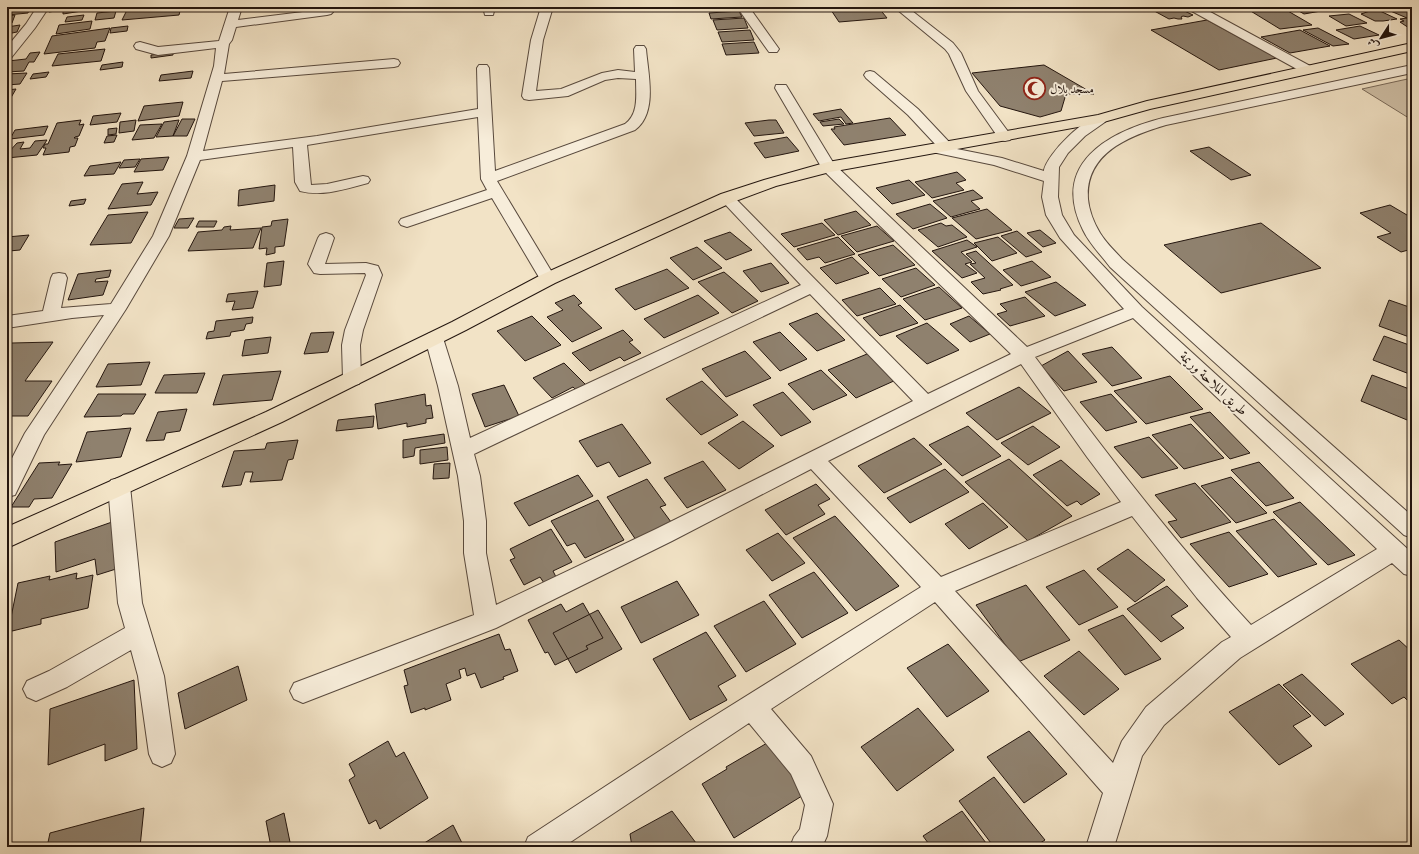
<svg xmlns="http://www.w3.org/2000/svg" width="1419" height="854" font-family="'Libre Bodoni',Amiri,serif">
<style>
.green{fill:#cfc0a7;stroke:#7a6b5b}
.building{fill:#8f816e;stroke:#24160f}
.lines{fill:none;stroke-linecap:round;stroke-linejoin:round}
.minor-casing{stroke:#58493d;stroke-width:2}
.major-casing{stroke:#24160f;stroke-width:2}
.minor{fill:#f7edda;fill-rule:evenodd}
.major{fill:#f2e3c6;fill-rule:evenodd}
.labels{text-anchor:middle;stroke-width:4;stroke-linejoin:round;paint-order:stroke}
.far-poi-label{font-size:12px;fill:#24160f;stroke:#f7edda;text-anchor:start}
.street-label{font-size:14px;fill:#24160f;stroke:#f7edda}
</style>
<rect width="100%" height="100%" fill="#f2e3c6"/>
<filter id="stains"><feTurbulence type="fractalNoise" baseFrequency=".005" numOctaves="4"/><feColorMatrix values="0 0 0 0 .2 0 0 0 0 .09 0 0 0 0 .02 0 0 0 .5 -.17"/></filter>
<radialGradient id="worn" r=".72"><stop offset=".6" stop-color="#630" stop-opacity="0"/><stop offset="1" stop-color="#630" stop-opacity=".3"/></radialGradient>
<path class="green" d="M1412 78V120L1362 89Z"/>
<path class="building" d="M7 7H30L28 13 7 15Z
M53 7H82V11L63 14V10L49 12V8Z
M158 7H181L179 15 122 20 127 10Z
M878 7 887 18 839 22 831 10Z
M1147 7H1176L1193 15 1188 17 1183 16 1181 17 1182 19H1178L1174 18 1169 19Z
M1207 7H1232V8L1222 10 1217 7 1210 8Z
M1274 7H1281L1312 25 1280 29 1249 10Z
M1292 7H1313L1321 11 1304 14Z
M1381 7H1412V30L1400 22 1404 21 1400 19 1407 18Z
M1376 9 1380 11 1397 19 1383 21H1375L1361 14Z
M116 11 114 18 95 20 97 13Z
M739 11 742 17 711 19 709 13Z
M1349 14 1367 23 1346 26 1329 16Z
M15 15 12 23 7 24V16Z
M84 15 82 20 65 22 67 17Z
M744 18 748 28 717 30 713 20Z
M1207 20 1277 58 1219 70 1151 30Z
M92 21 90 29 56 34 59 25Z
M20 25 17 32 7 34V27Z
M128 26 127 31 110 33 111 28Z
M1360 26 1379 35 1354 39 1336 30Z
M110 28 105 41 97 42 95 48 44 54 52 36Z
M1318 28 1349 44 1333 46 1303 30Z
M750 30 754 40 722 42 718 32Z
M1300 30 1330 46 1290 53 1261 37Z
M754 42 759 53 726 55 722 44Z
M105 49 101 61 52 66 58 54Z
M40 52 34 62H29L24 71 7 72 8 61 26 59 30 53Z
M173 52V55L151 58V55Z
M123 62 122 67 100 70 102 65Z
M1044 65 1094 94H1066L1061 111 1040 117 1000 106 972 73Z
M193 71 191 78 159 81 161 75Z
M49 72 46 77 30 79 33 74Z
M27 73 20 84 7 85V74Z
M16 89 9 101H7V90Z
M183 102 179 116 138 121 144 106Z
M841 109 853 123 846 124 841 117 819 121 813 114Z
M121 113 117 122 90 125 93 116Z
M890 118 906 135 844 145 831 129H835L834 127Z
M182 119H195L187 136H173Z
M839 119 844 124 823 126 820 122Z
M81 120 79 125 84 124 79 136 75 137 74 138H78L75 146 70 147 69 152 43 155 46 148H43L45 144H48L57 123Z
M136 120 134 131 119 133 120 122Z
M179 120 173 136 156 137 164 122Z
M769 120H776L784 133 754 136 745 123Z
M162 124 154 138 132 140 140 125Z
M48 126 44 135 10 139 15 130Z
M117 128 116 134 108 135V129Z
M117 135 114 142 104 143 107 136Z
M787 137 799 151 765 158 754 143Z
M47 140 37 155 7 158V154L17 143 24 142 20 149 30 148 35 141Z
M1209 147 1251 175 1231 180 1190 151Z
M169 157 163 170 134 172 141 159Z
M140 159 135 167 119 168 124 160Z
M121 162 114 174 84 176 90 166Z
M957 172 966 180 956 183 964 190 932 198 915 182Z
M909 180 925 195 892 204 876 188Z
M143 182 137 194 158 192 151 205 108 209 122 184Z
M275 185 274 201 238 206 239 190Z
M973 190 983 198 971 201 980 209 951 217 933 201Z
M86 199 84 204 69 206 71 201Z
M930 204 947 218 913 229 896 214Z
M1390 205 1412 218V249L1401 252 1377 237 1391 233 1360 213Z
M987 209 1012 230 976 239 952 218Z
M856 211 871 225 838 235 824 220Z
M148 212 131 243 90 245 108 215Z
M194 218 188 228H174L179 219Z
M288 219 284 246 275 247V253L266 255 267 248 259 249 262 227 271 226 272 221Z
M199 221H217L214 227H196Z
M822 223 835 235 794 247 781 234Z
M941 223 946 226 952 225 967 237 938 247 918 230Z
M1261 223 1321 268 1221 293 1164 245Z
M231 226 230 230 261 228 253 248 188 251 198 232 222 230 224 227Z
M877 226 894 241 857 252 841 236Z
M1040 230 1056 243 1043 247 1027 233Z
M1017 231 1042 252 1026 257 1001 236Z
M730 232 752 250 726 260 704 241Z
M29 235 20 250 9 251 7 253V237Z
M838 237 855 254 825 263 819 257 807 260 797 249Z
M998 237 1017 253 992 261 974 243Z
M967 240 977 247 961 252 972 262 965 264 977 273 962 278 932 251Z
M893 245 915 265 879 276 858 255Z
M697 247 722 268 693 280 670 258Z
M976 251 1013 285 1000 289 1001 290 983 294 971 282 985 278 970 264 976 263 966 254Z
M852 257 869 273 836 284 820 268Z
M284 261 281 285 264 287 267 263Z
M1032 261 1051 277 1021 286 1003 270Z
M771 263 789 283 761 292 743 271Z
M916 268 935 285 901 297 882 279Z
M667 269 689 288 635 310 615 289Z
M111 270 109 277 96 279 95 282 108 281 103 295 68 300 78 274Z
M724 272 758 301 732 313 698 282Z
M1056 282 1086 305 1055 316 1025 292Z
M939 287 962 308 925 320 903 299Z
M880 288 896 304 857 316 842 300Z
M258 291 253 308 232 310 235 301 226 302 228 294Z
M574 295 582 303 578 305 602 328 572 342 547 317 563 310 555 303Z
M698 295 719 313 664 338 644 319Z
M1025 297 1045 316 1010 326 997 314 1007 311 1000 304Z
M1389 300 1412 308V338L1379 326Z
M900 305 918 323 880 336 863 318Z
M817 313 845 340 817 351 789 324Z
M532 316 561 345 525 361 497 331Z
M969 316 990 334 970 342 950 324Z
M253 317 252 323 246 324 244 330 231 332 230 336 206 339 208 332 214 331 216 321Z
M927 323 959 350 927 364 896 336Z
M623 330 633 340 629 342 641 353 624 361 620 357 590 371 572 353Z
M334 332 328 352 304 354 311 333Z
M780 332 807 359 780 371 753 342Z
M1384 336 1412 346V375L1373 360Z
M271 337 268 353 242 356 245 340Z
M53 342 25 381H52L28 416H7V349L12 343Z
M1112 347 1142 378 1112 386 1082 354Z
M745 351 771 378 726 397 702 369Z
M1068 351 1097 382 1064 391 1041 366Z
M867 354 896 380 856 398 828 370Z
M150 362 141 385 96 387 108 364Z
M564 363 587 386 577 391 573 387 552 398 533 378Z
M821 370 847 395 813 410 788 384Z
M281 371 272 400 213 405 223 375Z
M205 373 197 393H155L164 375Z
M1372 375 1412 390V422L1361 401Z
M1170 376 1203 409 1146 424 1114 391Z
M702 381 738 415 701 435 666 399Z
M504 385 519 416 485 427 472 394Z
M1019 387 1051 413 997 440 966 413Z
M783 392 811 422 781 436 753 405Z
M98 394H146L134 414H123L121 416 84 417Z
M425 394 426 406 431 405 433 418 426 419V423L407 427V423L378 429 375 404Z
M1111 394 1137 422 1106 431 1080 402Z
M187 409 180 431 166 433 164 440 146 441 158 412Z
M1210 412 1250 453 1230 459 1190 417Z
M374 416 373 427 336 431 338 420Z
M743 421 774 446 739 469 708 443Z
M622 424 651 463 619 477 609 462 597 467 579 441Z
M1191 424 1224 458 1184 469 1152 435Z
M968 426 1001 456 962 476 929 445Z
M1033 426 1060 447 1028 465 1001 443Z
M131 428 121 457 76 462 87 432Z
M444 434 445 443 415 448 414 456 403 458V440Z
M1149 437 1178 468 1142 478 1114 447Z
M914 438 942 464 884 493 858 466Z
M298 440 293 459 288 460 282 480 250 482 253 472H245L241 485 222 487 234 451 265 449 267 443Z
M447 447 448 460 420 464V450Z
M1009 459 1072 516 1028 541 965 482Z
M1061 460 1100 494 1081 505 1077 501 1067 506 1033 475Z
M703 461 726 490 687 508 664 478Z
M60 462 58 465 72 464 52 498 34 499 29 507H11L39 463Z
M1259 462 1294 498 1266 506 1231 470Z
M450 463 449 478 433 479 434 464Z
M945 469 969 492 910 523 887 498Z
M578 475 593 496 529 526 514 503Z
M1231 477 1267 513 1236 523 1201 486Z
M647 479 666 505 660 507 674 526 638 543 607 497Z
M1195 483 1231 522 1181 538 1168 522 1177 520 1155 495Z
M816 484 830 499 818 505 825 514 786 535 765 510Z
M598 500 624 540 585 558 575 543 567 546 551 521Z
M1300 502 1355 555 1328 565 1273 512Z
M983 503 1008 527 969 549 945 524Z
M835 516 899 586 856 611 793 538Z
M1274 519 1317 564 1278 577 1236 531Z
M112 522 116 569 97 575 95 559 56 572 55 542Z
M551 529 572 562 553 571 556 577 544 583 540 577 524 585 510 560 515 558 510 549Z
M1229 532 1268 574 1229 587 1190 544Z
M778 533 805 563 772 581 746 550Z
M1128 549 1165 580 1135 602 1097 569Z
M1084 570 1118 607 1079 625 1046 587Z
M814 572 848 613 802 638 769 595Z
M77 573 76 579 93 575 88 608 41 619V624L8 632 18 583 50 576 49 580Z
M677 581 699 615 641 643 621 607Z
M1026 585 1070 640 1018 662 976 605Z
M1167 586 1188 606 1171 616 1184 628 1161 642 1127 609Z
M764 601 796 644 746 672 714 626Z
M583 603 603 638 586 646 588 649 555 665 548 652 545 653 528 620 561 604 566 612Z
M598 610 622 649 576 673 553 633Z
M1123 615 1161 659 1125 675 1088 630Z
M706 632 736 676 718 686 727 700 690 720 653 659Z
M499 634 505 650 510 649 518 671 503 677 504 679 481 688 475 673 467 676 465 668 459 670 461 678 446 684 451 700 425 710V708L411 713 404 686 408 685 404 670Z
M1399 640 1412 652V705L1404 697 1392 704 1351 664Z
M948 644 989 691 947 717 907 668Z
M1079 651 1119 689 1084 715 1044 676Z
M238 666 247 700 185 729 178 693Z
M1302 674 1344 714 1325 726 1283 685Z
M134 680 137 749 105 761V744L48 765 50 709Z
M1279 684 1311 716 1293 726 1312 746 1279 765 1229 712Z
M918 708 954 750 897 791 861 747Z
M1029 731 1067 774 1024 803 987 757Z
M774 739 810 791 734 838 702 784 727 769 726 767Z
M388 741 396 757 404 752 428 798 380 829 376 820 369 824 349 780 355 776 349 764Z
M994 777 1045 840 1034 847H994L959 801Z
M144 808 140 847H47L50 833Z
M672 811 699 847H632L630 834Z
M962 811 989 847H931L923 836Z
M284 813 291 847H271L266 821Z
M453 825 464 847H418Z"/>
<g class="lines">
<defs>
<path id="minor" d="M37 7H49L35 28 11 58 7 59V47L26 24Z
M230 7H242L238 20 327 9 331 10 333 12 331 14 327 15 236 27 232 40 229 44 224 74 394 59 398 60 400 63 398 66 394 67 222 81 203 151 317 136 478 109 477 68 479 65H487L489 68 495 171 625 124C639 114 636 95 636 79L618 78 605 80 568 96 529 100 524 99 522 96 531 40 541 7H553L543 40 536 91 561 89 602 73 618 70 635 72 634 49 636 46H644L646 49C648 74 658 113 635 130L497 181 556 279 554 283 548 284 542 283 540 279 492 198 413 225 407 227 401 225 399 222 401 219 487 190 481 179 478 117 307 145 311 185 327 184 363 176 368 177 370 180 368 183C345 189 323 197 300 191L295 182 293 147 200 160 169 236 126 309 44 435 15 495 7 497V468L25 433 104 315 72 318 7 328V316L43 311 51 278 53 274 59 273 65 274 67 278 61 308 111 304 153 236 187 156 214 66 216 48 158 55 136 49 134 46 136 43 140 42 158 47 219 41Z
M483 7H495L493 15H485Z
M737 7H749L779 49 777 52H769Z
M818 7H830V8L824 11 820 10Z
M894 7H907L953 43 961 53 978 91 1012 137 1010 140 1005 141 1000 140 966 91 949 54 945 49Z
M1186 7H1201L1312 67 1314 70 1312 73H1304L1188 9Z
M1412 65V73L1166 125C1129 136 1085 153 1088 199 1089 210 1094 223 1100 233 1106 243 1115 251 1122 259L1412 516V538L1404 535 1110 267C1101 255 1089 243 1083 230 1050 164 1108 132 1163 118Z
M870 71 874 72 918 109 951 144 952 148 1002 158 1044 171C1046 155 1088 112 1105 116L1107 119 1105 122 1085 136 1068 153 1059 167 1058 197 1062 215 1074 235 1142 307 1412 553V576L1404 574 1392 563 1240 658 1164 725 1142 756 1114 847H1086L1103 793 935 602 771 709 811 756 833 804 827 836 822 847H790L794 837 800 829 805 805 791 774 749 723 563 847H524L528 837 687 733 921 587 811 469 672 541 496 628 303 703 294 699 290 691 294 683 474 615 464 553V521L458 476 438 386 425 338 428 334 434 332 440 334 443 338 458 386 470 438 801 285 722 201 719 198 722 195 727 193 732 195 928 394 1011 354 823 170 775 88 776 85H786L834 164 1027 347 1124 309 1060 238 1046 215 1042 197 1044 181 994 165 932 152 930 149 932 146 936 145 908 115 866 78 864 75 866 72ZM810 294 913 401 656 529 496 605 486 553V521L480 476 474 454ZM1133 318 1377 549 1251 625C1173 541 1104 450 1035 357ZM1021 364 1087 457 1121 502 941 577 828 461ZM1132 516 1197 598 1231 637 1222 642 1146 707 1122 741 1113 763 955 591Z
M326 233 332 235 334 238 325 264 366 263 378 266 382 275 363 330 360 345 361 379 359 384 352 385 345 384 343 379 342 345 345 330 366 275 365 273 320 274 314 273 308 264 318 238 320 235Z
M119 478 127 480 130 486 142 603 164 676 175 754 171 763 162 767 153 763 149 754 138 676 131 650 67 687 36 701 27 697 23 689 27 681 49 671 125 628 118 603 108 486 111 480Z"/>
<path id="major" d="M1412 43V51L1150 109 1100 123 830 172 776 186 733 202 555 283 466 330 282 422 7 548V527L266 412 452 322 541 275 721 194 764 180 828 162 1098 115 1147 101Z"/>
</defs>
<use href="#minor" class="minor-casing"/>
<use href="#major" class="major-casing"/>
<use href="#minor" class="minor"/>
<use href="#major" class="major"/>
</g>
<defs>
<symbol id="mosque-ring" viewBox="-11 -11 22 22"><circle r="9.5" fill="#f7edda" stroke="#8f2418" stroke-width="1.5"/><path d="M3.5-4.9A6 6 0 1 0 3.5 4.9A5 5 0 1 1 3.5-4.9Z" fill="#8f2418"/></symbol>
</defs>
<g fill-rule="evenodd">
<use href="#mosque-ring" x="1022" y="76" width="25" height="25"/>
</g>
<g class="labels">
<g class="far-poi-label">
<text x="1050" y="93">مسجد بلال</text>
</g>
<g class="street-label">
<text transform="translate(1214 383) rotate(43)" y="5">طريق الملاحة وريمة</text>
</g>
</g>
<rect width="1419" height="854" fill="none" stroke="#f2e3c6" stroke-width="24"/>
<rect x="8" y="8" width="1403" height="838" fill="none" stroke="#24160f" stroke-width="2"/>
<rect x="12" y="12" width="1395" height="830" fill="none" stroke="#24160f"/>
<g transform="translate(1381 38) rotate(234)" stroke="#f7edda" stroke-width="3" paint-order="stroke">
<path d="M0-3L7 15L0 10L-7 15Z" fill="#24160f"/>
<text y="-6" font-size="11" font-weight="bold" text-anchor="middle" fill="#24160f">ش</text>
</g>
<rect width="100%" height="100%" filter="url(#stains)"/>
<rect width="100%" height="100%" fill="url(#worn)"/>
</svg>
